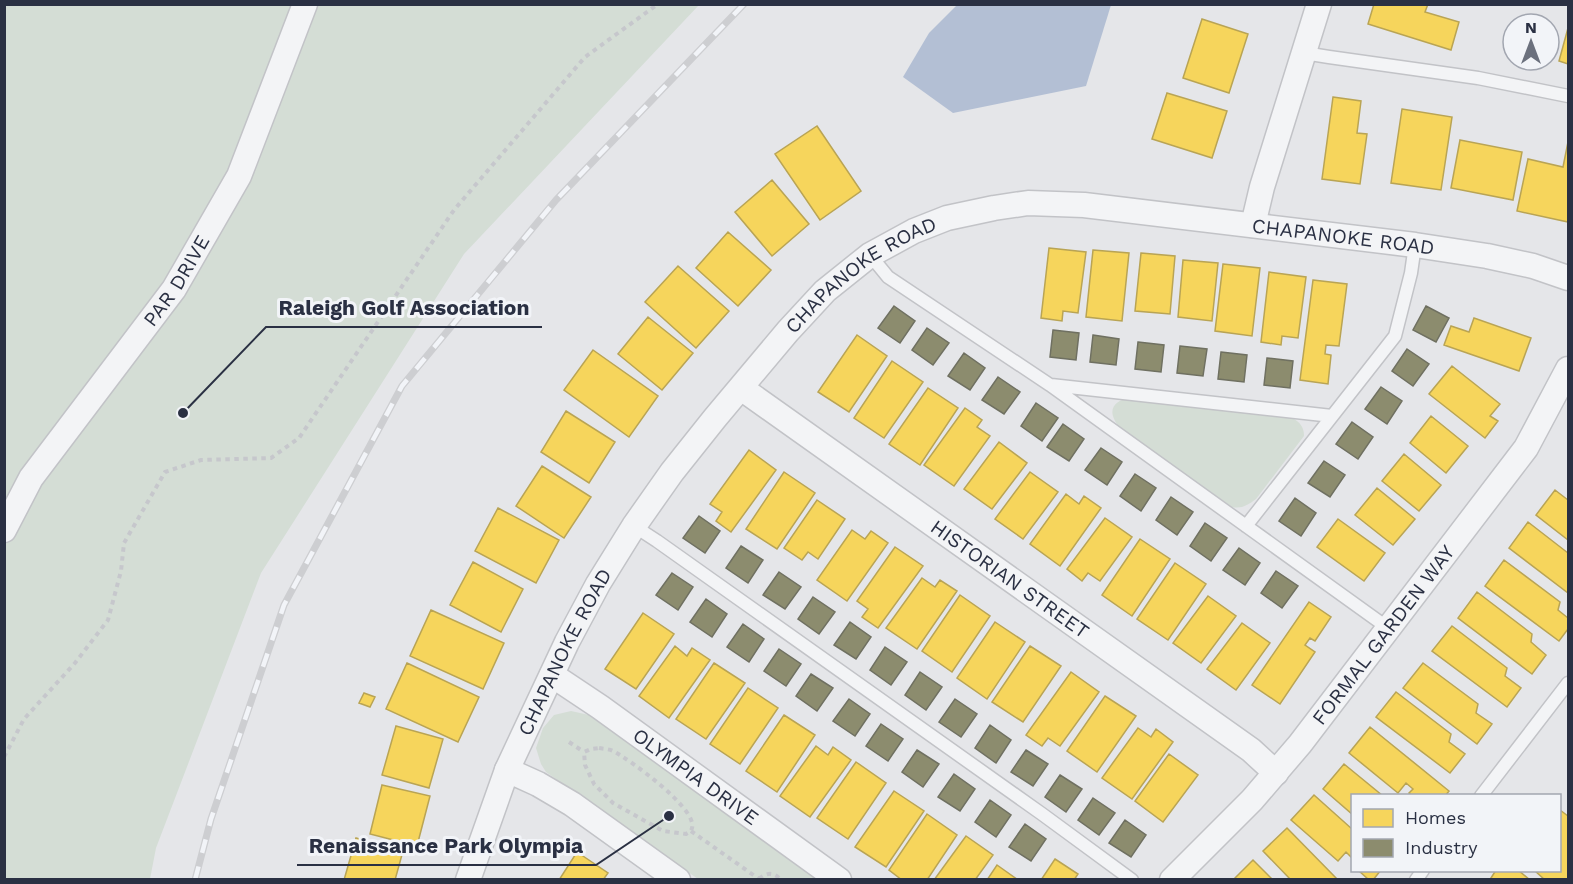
<svg xmlns="http://www.w3.org/2000/svg" width="1573" height="884" font-family="'Work Sans',sans-serif">
<style>
.green{fill:#d4ddd5}
.water{fill:#b3bfd4}
.homes{fill:#f6d55c;stroke:#b9a454;stroke-width:1.5}
.industry{fill:#8c8c6e;stroke:#6f7061;stroke-width:1.5}
.lines{fill:none;stroke-linecap:round;stroke-linejoin:round}
.lane-casing{stroke:#c2c3c7;stroke-width:15}
.street-casing{stroke:#c2c3c7;stroke-width:27}
.path{stroke:#c6c7cc;stroke-width:4;stroke-dasharray:4.5 4.5;stroke-linecap:butt}
.lane{stroke:#f3f4f6;stroke-width:12}
.street{stroke:#f3f4f6;stroke-width:24}
.rail-casing{stroke:#cdced1;stroke-width:7}
.rail{stroke:#f2f4f8;stroke-width:4.5;stroke-dasharray:14;stroke-linecap:butt}
.labels{text-anchor:middle;stroke-width:6;stroke-linejoin:round;paint-order:stroke}
.street-label{font-size:20px;fill:#2a3043;stroke:#f2f4f8}
.leader{fill:none;stroke:#2a3043;stroke-width:2}
.callout-dot{fill:#2a3043;stroke:#f2f4f8;stroke-width:2}
.callout-label{font-size:21px;text-anchor:middle;font-weight:bold;fill:#2a3043;stroke:#f2f4f8;stroke-width:6;stroke-linejoin:round;paint-order:stroke}
</style>
<rect width="100%" height="100%" fill="#e5e6e9"/>
<path class="green" d="M5 5H699L464 254 261 573 156 848 150 879 5 880Z
M1132 397 1292 418C1300 422 1304 427 1304 436L1256 499C1248 505 1242 509 1232 507L1120 428C1106 411 1112 401 1132 397Z
M571 711 589 715 819 879H698L546 772 541 764 536 748 543 728 554 715Z"/>
<path class="water" d="M958 4H1111V5L1086 86 953 113 903 77 929 33Z"/>
<path class="homes" d="M1374 4H1428L1425 12 1459 22 1451 50 1368 24Z
M1202 19 1248 34 1229 93 1183 78Z
M1568 28V64L1559 61Z
M1167 93 1227 111 1212 158 1152 139Z
M1333 97 1361 101 1357 133 1367 134 1360 184 1322 179Z
M1402 109 1452 117 1441 190 1391 183Z
M817 126 861 191 820 220 775 154Z
M1460 140 1522 152 1513 200 1451 188Z
M1568 142V222L1517 211 1528 159 1563 167Z
M772 180 809 224 772 256 735 212Z
M728 232 771 270 738 306 696 268Z
M1049 248 1086 252 1078 313 1063 311 1062 321 1041 318Z
M1093 250 1129 253 1122 321 1086 317Z
M1141 253 1175 256 1170 314 1135 311Z
M1183 260 1218 263 1212 321 1178 317Z
M1223 264 1260 268 1252 336 1215 331Z
M678 266 729 311 696 348 645 302Z
M1269 272 1306 277 1298 338 1282 336 1281 345 1261 342Z
M1313 280 1347 284 1339 346 1326 345 1325 354 1331 355 1328 384 1300 380Z
M648 317 693 353 662 390 618 354Z
M1474 318 1531 338 1519 371 1444 345 1451 326 1469 332Z
M857 335 887 356 849 412 818 392Z
M593 350 658 396 629 437 564 390Z
M892 361 923 382 884 438 854 418Z
M1452 366 1500 404 1490 416 1498 421 1485 438 1429 394Z
M928 388 958 408 920 465 889 444Z
M965 408 982 420 977 427 990 436 954 486 924 465Z
M566 411 615 442 589 483 541 452Z
M1431 416 1468 446 1446 473 1410 443Z
M999 442 1027 463 992 509 964 489Z
M749 450 776 470 731 532 716 521 722 512 710 504Z
M1404 454 1441 485 1419 511 1382 481Z
M542 466 591 497 564 538 516 506Z
M784 472 815 493 777 549 746 529Z
M1030 472 1058 492 1023 539 995 519Z
M1377 488 1415 519 1393 545 1355 515Z
M1555 490 1568 500V540L1536 515Z
M1066 494 1079 504 1084 496 1101 508 1060 566 1030 544Z
M817 500 845 519 818 559 808 552 802 560 784 548Z
M498 508 559 540 536 583 475 551Z
M1105 518 1132 537 1100 581 1088 573 1082 581 1067 569Z
M1338 519 1385 553 1364 581 1317 547Z
M1528 522 1568 553V593L1509 548Z
M852 530 865 539 871 531 888 543 847 601 817 580Z
M1140 539 1170 559 1132 616 1102 595Z
M895 547 923 566 878 628 862 617 868 609 857 601Z
M1504 560 1560 602 1558 610 1568 618V629L1559 641 1485 586Z
M473 562 523 589 501 632 450 605Z
M1175 563 1206 584 1168 640 1137 619Z
M922 578 935 587 940 580 957 591 917 649 886 628Z
M1477 592 1532 634 1531 642 1546 655 1532 674 1458 618Z
M960 595 990 616 952 672 922 651Z
M1208 596 1236 616 1201 663 1173 643Z
M1309 602 1331 617 1315 641 1310 638 1305 645 1315 652 1280 704 1252 685Z
M431 610 504 643 483 689 410 656Z
M643 613 674 634 636 689 605 669Z
M995 622 1025 642 987 699 957 678Z
M1242 623 1270 643 1236 690 1207 669Z
M1452 626 1507 668 1505 676 1521 688 1507 707 1432 651Z
M675 646 687 656 692 648 710 660 669 718 639 696Z
M1030 646 1061 666 1023 722 992 702Z
M407 663 479 697 458 742 386 709Z
M714 663 745 683 706 739 676 719Z
M1423 663 1478 704 1476 713 1492 724 1477 744 1403 688Z
M1071 672 1099 692 1060 746 1048 738 1042 746 1026 735Z
M748 688 778 708 740 764 710 744Z
M1396 692 1451 734 1449 742 1465 754 1450 773 1376 717Z
M364 693 375 697 370 707 359 703Z
M1105 696 1136 716 1097 772 1067 751Z
M784 715 815 735 777 792 746 771Z
M396 726 443 739 429 788 382 775Z
M1370 727 1449 791 1445 796H1412L1409 793 1413 789 1406 783 1398 793 1349 753Z
M1138 728 1151 737 1156 729 1173 742 1132 799 1102 778Z
M816 746 828 755 833 747 851 760 810 817 780 796Z
M1169 754 1198 775 1163 822 1135 801Z
M856 762 886 783 848 839 817 818Z
M1344 764 1383 796H1352V814L1323 789Z
M382 785 430 796 417 846 370 834Z
M894 791 924 811 886 867 855 847Z
M1314 795 1352 829V858L1346 852 1338 861 1291 820Z
M1560 810 1568 816V880H1545L1534 870H1560Z
M927 814 957 835 927 880H902L889 870Z
M1287 828 1338 880H1291L1263 851Z
M966 836 993 855 975 880H934Z
M356 838 403 851 395 880H344Z
M577 852 608 873 603 880H559Z
M1055 859 1078 874 1074 880H1041Z
M1253 860 1273 880H1233Z
M997 865 1018 880H987Z
M1358 870H1381L1373 880H1369Z
M1496 870H1518L1530 880H1493L1491 878Z"/>
<path class="industry" d="M894 306 915 321 900 343 878 328Z
M1426 306 1449 318 1436 342 1413 330Z
M927 328 949 343 933 365 912 350Z
M1053 330 1079 333 1076 360 1050 357Z
M1093 335 1119 339 1116 365 1090 362Z
M1138 342 1164 345 1161 372 1135 369Z
M1180 346 1207 349 1203 376 1177 373Z
M1407 349 1429 364 1413 386 1392 371Z
M1221 352 1247 355 1244 382 1218 379Z
M964 353 985 368 970 390 948 376Z
M1267 358 1293 361 1290 388 1264 385Z
M998 377 1020 392 1004 414 982 400Z
M1381 387 1402 401 1387 424 1365 409Z
M1036 403 1058 418 1042 441 1021 426Z
M1352 422 1373 437 1358 459 1336 444Z
M1063 424 1084 439 1069 461 1047 447Z
M1101 448 1122 462 1107 485 1085 470Z
M1324 461 1345 475 1330 497 1308 483Z
M1135 474 1156 488 1141 511 1120 496Z
M1171 497 1193 512 1177 535 1156 520Z
M1295 498 1316 513 1301 536 1279 521Z
M699 516 720 531 705 553 683 538Z
M1205 523 1227 538 1211 561 1190 546Z
M741 546 763 560 748 583 726 568Z
M1239 548 1260 563 1245 585 1223 570Z
M1276 571 1298 586 1282 608 1261 593Z
M779 572 801 587 785 609 763 595Z
M672 573 693 587 678 610 656 595Z
M813 597 835 612 819 634 798 619Z
M706 599 727 614 712 637 690 622Z
M850 622 871 637 856 659 834 645Z
M743 624 764 639 749 662 727 647Z
M885 647 907 662 891 685 870 670Z
M779 649 801 664 786 686 764 671Z
M920 672 942 687 926 710 905 695Z
M811 674 833 688 817 711 796 696Z
M849 699 870 714 855 736 833 721Z
M955 699 977 714 961 737 939 722Z
M881 724 903 739 888 761 866 746Z
M990 725 1011 740 996 763 975 748Z
M917 750 939 764 923 787 902 772Z
M1026 750 1048 764 1033 786 1011 772Z
M954 774 975 789 960 811 938 797Z
M1060 775 1082 789 1066 812 1045 797Z
M1093 798 1115 813 1099 835 1078 820Z
M990 800 1011 815 996 837 975 822Z
M1125 820 1146 835 1131 857 1109 843Z
M1025 824 1046 839 1031 861 1009 847Z"/>
<g class="lines">
<defs>
<path id="lane" d="M1304 53 1329 57 1478 78 1568 96
M870 255 888 277 1050 385 1388 628
M1051 385 1332 416
M634 526 657 541 1042 814 1132 880
M1246 526 1395 336 1411 273 1415 245
M1481 796 1568 683
M1416 880 1423 870"/>
<g id="street">
<path d="M1253 225 1262 187 1319 4"/>
<path id="s1" d="M741 388 1251 750 1276 773"/>
<path id="s2" d="M4 530 31 478 174 289 239 176 305 4"/>
<path id="s3" d="M552 675 600 707 839 880"/>
<path d="M507 770 538 784 572 804 678 880"/>
<path id="s4" d="M468 880 507 770 567 642 598 584 634 526 672 472 715 418 788 331 825 291 870 255 914 231 947 218 994 208 1028 203 1084 205 1415 245 1487 256 1533 266 1568 278"/>
<path id="s5" d="M1172 880 1252 800 1300 744 1526 448 1568 369"/>
</g>
</defs>
<use href="#lane" class="lane-casing"/>
<use href="#street" class="street-casing"/>
<path class="path" d="M569 742 584 752
M599 748C604 749 609 749 613 751 629 759 698 809 692 828 691 832 689 832 686 834L663 831 613 803 594 784 585 765 584 752 591 749Z
M4 757 24 719 75 663 108 620 121 571 124 543 165 472 201 460 271 458 299 438 454 210 585 57 658 4
M691 831 759 879
M759 879C767 872 774 872 781 880"/>
<use href="#lane" class="lane"/>
<use href="#street" class="street"/>
<defs>
<path id="rail" d="M195 880 211 819 284 605 402 386 556 200 744 4"/>
</defs>
<use href="#rail" class="rail-casing"/>
<use href="#rail" class="rail"/>
</g>
<g class="labels">
<g class="street-label">
<text dy="7" stroke="none"><textPath href="#s4" startOffset="1238">CHAPANOKE ROAD</textPath></text>
<text dy="7" stroke="none"><textPath href="#s4" startOffset="734">CHAPANOKE ROAD</textPath></text>
<text dy="7" stroke="none"><textPath href="#s2" startOffset="304">PAR DRIVE</textPath></text>
<text dy="7" stroke="none"><textPath href="#s1" startOffset="330">HISTORIAN STREET</textPath></text>
<text dy="7" stroke="none"><textPath href="#s5" startOffset="324">FORMAL GARDEN WAY</textPath></text>
<text dy="7" stroke="none"><textPath href="#s4" startOffset="248">CHAPANOKE ROAD</textPath></text>
<text dy="7" stroke="none"><textPath href="#s3" startOffset="176">OLYMPIA DRIVE</textPath></text>
</g>
</g>
<path class="leader" d="M183 413L266 327H542M669 816L596 865H297"/>
<g class="callout-dot">
<circle cx="183" cy="413" r="6"/>
<circle cx="669" cy="816" r="6"/>
</g>
<g class="callout-label">
<text x="404" y="315">Raleigh Golf Association</text>
<text x="446" y="853">Renaissance Park Olympia</text>
</g>
<rect width="1573" height="884" fill="none" stroke="#2a3043" stroke-width="12"/>
<rect x="1351" y="794" width="210" height="78" fill="#f2f4f8" stroke="#a2a6b0" stroke-width="1.5"/>
<rect x="1363" y="809" width="30" height="18" fill="#f6d55c" stroke="#a2a6b0" stroke-width="1.5"/>
<text x="1405" y="824" font-size="18" fill="#2a3043">Homes</text>
<rect x="1363" y="839" width="30" height="18" fill="#8c8c6e" stroke="#a2a6b0" stroke-width="1.5"/>
<text x="1405" y="854" font-size="18" fill="#2a3043">Industry</text>
<g transform="translate(1531 42)"><circle r="28" fill="#f2f4f8" stroke="#a2a6b0" stroke-width="1.5"/>
<path d="M0-4.5L10 22L0 15L-10 22Z" fill="#6b707d"/>
<text y="-9" font-size="16" font-weight="bold" text-anchor="middle" fill="#2a3043">N</text>
</g>
</svg>
